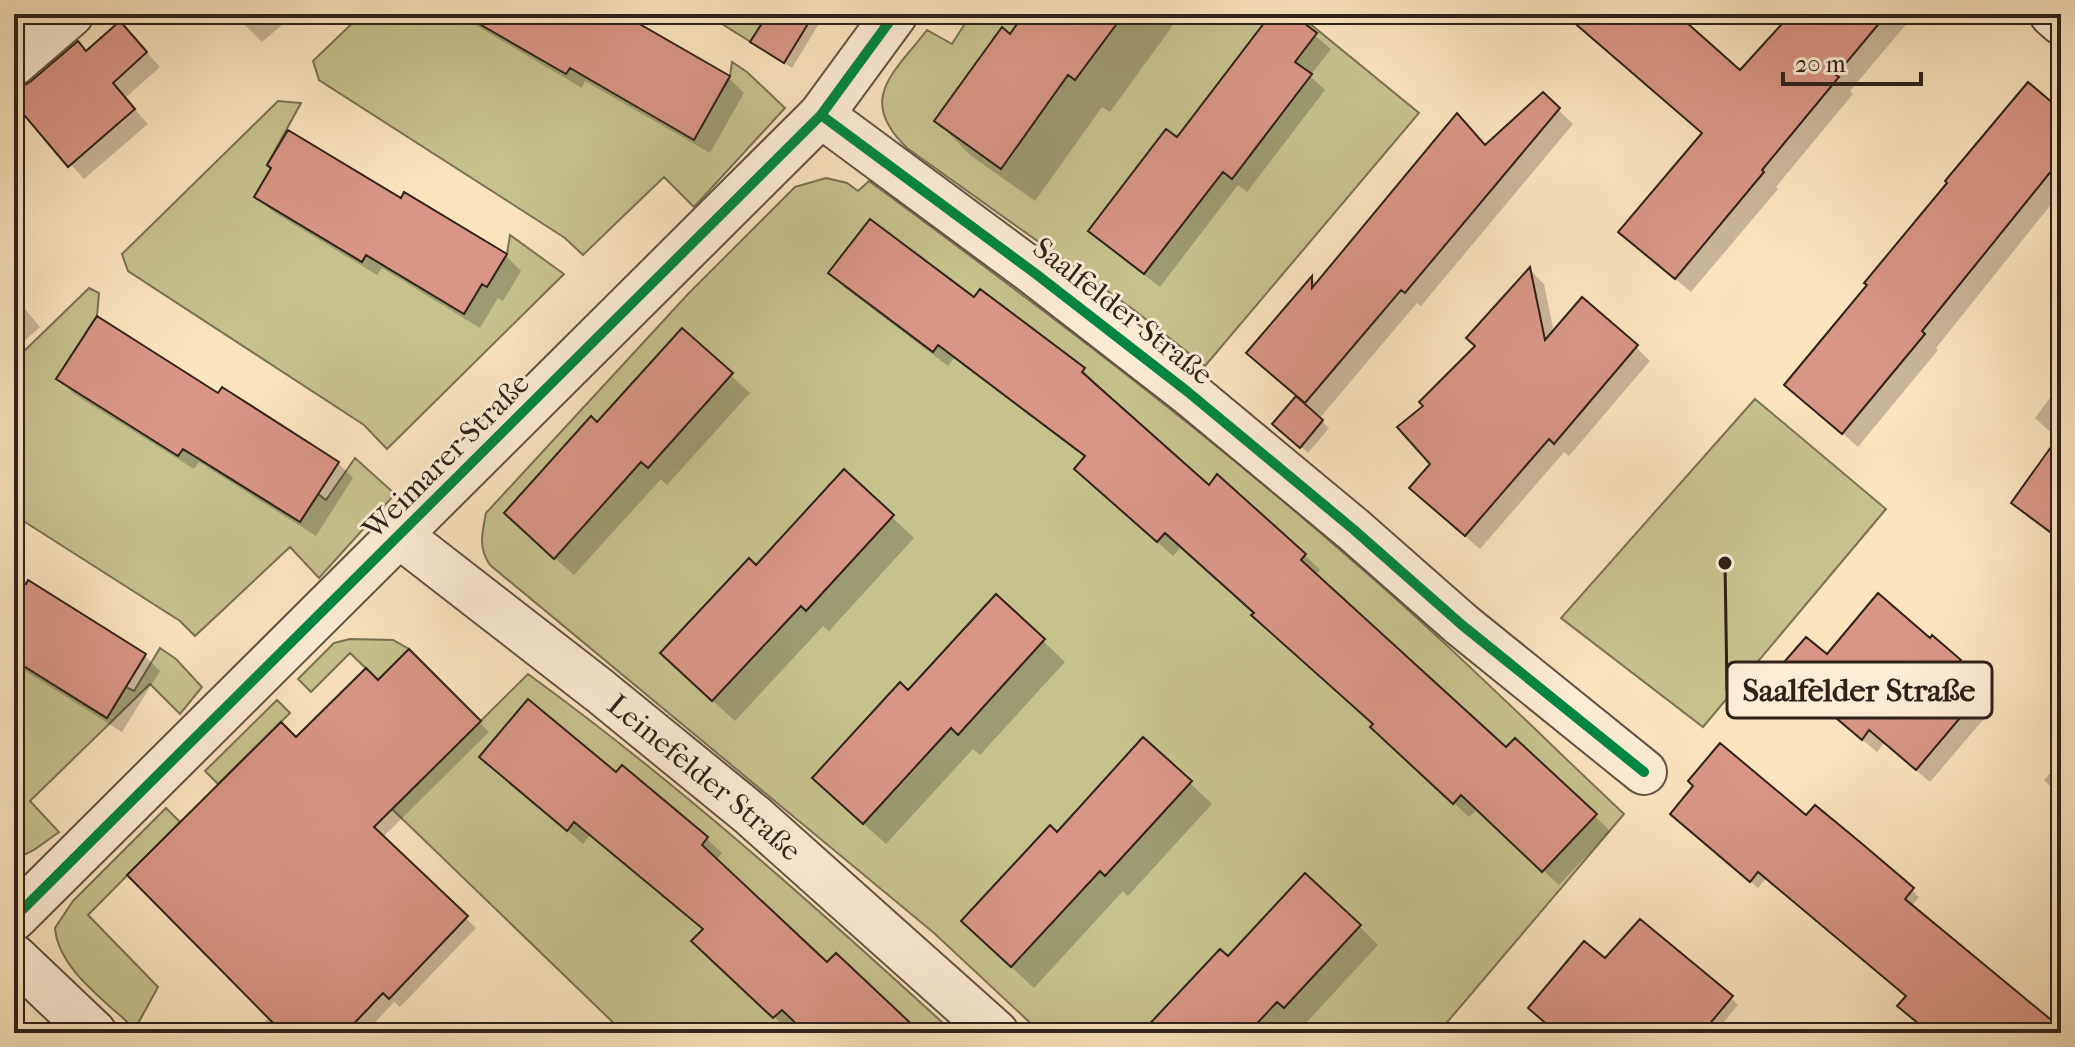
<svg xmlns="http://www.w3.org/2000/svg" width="2075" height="1047" font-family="'IM FELL French Canon',serif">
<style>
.green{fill:#c5c28e;stroke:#7a7254;stroke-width:2}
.shadow{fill:#0003}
.building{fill:#d99685;stroke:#2f2219;stroke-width:2}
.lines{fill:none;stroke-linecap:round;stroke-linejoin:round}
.street-casing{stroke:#625242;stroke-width:48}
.street{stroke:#fdedd5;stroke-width:44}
.cycleway-casing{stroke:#fdedd5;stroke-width:15}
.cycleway{stroke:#00873e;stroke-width:10}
.labels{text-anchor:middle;stroke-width:6;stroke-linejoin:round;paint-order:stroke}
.street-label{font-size:30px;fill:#2f2219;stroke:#fdedd5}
.leader{fill:none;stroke:#2f2219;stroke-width:3}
.callout-dot{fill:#2f2219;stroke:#fdedd5;stroke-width:3}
.callout{fill:#fdedd5;stroke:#2f2219;stroke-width:3}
.callout-label{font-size:32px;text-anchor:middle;font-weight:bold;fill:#2f2219}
</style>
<rect width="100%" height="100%" fill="#fce4bf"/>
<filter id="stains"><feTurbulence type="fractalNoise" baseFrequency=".0025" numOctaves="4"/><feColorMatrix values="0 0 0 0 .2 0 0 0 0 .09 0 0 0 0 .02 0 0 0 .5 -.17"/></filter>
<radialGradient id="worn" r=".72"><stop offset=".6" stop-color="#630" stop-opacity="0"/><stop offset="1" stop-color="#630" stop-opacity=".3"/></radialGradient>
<path class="green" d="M362 14H462L570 68 694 139 730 76 732 62 747 72 785 108 694 207 664 177 583 255 565 238 319 80 313 61Z
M706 14H768L751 42Z
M971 14H1298L1419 113 1205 366 1134 310 907 148C856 99 894 73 927 30L952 44Z
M278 101 301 103 267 165 366 255 464 314 482 284 487 287 507 254 510 235 564 274 387 449 364 425 128 271 122 254Z
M826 178 847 183 858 191 869 181C1035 303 1199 426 1354 562 1447 642 1534 729 1624 814L1438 1033H1041L934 933 490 565C478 548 482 533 486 513L689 293 795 187Z
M89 288 99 293 97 316 57 378 178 455 183 449 300 522 318 494 326 500 355 458 395 494 319 578 290 547 195 636 180 621 14 515V361Z
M1755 399 1886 509 1703 727 1561 618Z
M350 639 393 640 409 649 378 680 350 653 311 692 298 679 334 643Z
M160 648 176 659 202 687 180 714 150 684 30 801 59 832 34 850 14 860V660L106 718 126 687 134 691Z
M528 674C678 783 817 908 954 1033H624L392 809Z
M277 700 290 713 218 784 205 771Z
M166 808 180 822 88 915 158 987 135 1029C107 1002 58 969 55 928L73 901Z"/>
<path class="shadow" d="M234 14H295L262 42Z
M457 14H619L729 78 744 93 710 153 585 81 582 88Z
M771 14H825L792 68 754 42Z
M1026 14H1181L1110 112 1102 107 1035 201 970 155 937 121 1010 36Z
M1274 14H1289L1331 49 1310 76 1325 90 1247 192 1238 185 1160 287 1105 245 1090 231 1177 140Z
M1557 14H1673L1740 72 1791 14H1915L1850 91 1853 94 1776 187 1778 189 1691 292 1636 246 1704 134 1565 15 1562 19Z
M134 38 160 67 125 98 148 124 84 179 14 100V95L87 53Z
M1543 95 1573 124 1421 306 1417 303 1319 419 1329 428 1308 453 1275 424 1298 397 1249 353 1312 279 1318 284 1486 147Z
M2061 112V192L1936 348 1938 350 1858 447 1787 385Z
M257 196 401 201 506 256 521 271 503 301 498 298 480 328 382 268 377 275 272 211Z
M1530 270 1544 284 1554 333 1636 347 1650 361 1569 456 1564 452 1480 549 1426 503 1432 464 1426 406 1477 347Z
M14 271 22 280 14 287Z
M830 273 974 300 1083 370 1098 385 1096 388 1209 487 1305 555 1320 570 1315 575 1506 750 1595 816 1610 831 1559 885 1477 809 1469 817 1388 742 1375 725 1181 547 1173 556 1092 484 1086 458 954 358 948 366 845 288Z
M14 296 40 327 14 350Z
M682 331 750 393 667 485 661 479 574 575 524 531 597 425Z
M59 379 219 396 338 463 353 478 316 536 199 462 194 469 74 394Z
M2058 387 2061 390V542L2030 519 2013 503 2059 440 2035 418Z
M844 472 914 538 829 631 823 626 735 721 684 675 756 567Z
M14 579 26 587 28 583 145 656 160 671 122 732 14 664Z
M1043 641 1065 662 980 755 973 749 886 844 836 799 908 692Z
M1931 641 1960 661 1973 675 1961 689 1988 714 1930 782 1884 743 1877 752 1795 683 1827 656Z
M409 652 489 732 382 838 476 928 400 1007 394 1002 365 1033H254L270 1016 296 739 378 682Z
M1144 739 1212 804 1128 896 1123 891 1034 988 985 943 1057 834Z
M481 757 616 775 622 768 707 839 722 853 716 860 827 965 918 1033H808L798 1023 789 1031 709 955 704 930 590 835 583 844Z
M2061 761V797L2044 780Z
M1807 818 1912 890 1919 897 1911 907 2061 1033H1931L1908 996 1767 877 1758 888 1680 821Z
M1359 926 1378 945 1297 1033H1144L1228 959Z
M1605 961 1731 998 1738 1005 1715 1033H1559Z"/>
<path class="building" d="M462 14H622L730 76 694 140 570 68 566 74Z
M768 14H814L784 63 750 42Z
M1024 14H1124L1075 80 1068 75 1001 169 934 121 1002 27 1010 34Z
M1271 14H1292L1317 33 1295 62 1312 74 1232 179 1223 172 1144 274 1088 231 1166 129 1177 137Z
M1564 14H1677L1740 70 1791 14H1887L1836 75 1839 77 1762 170 1764 172 1675 279 1618 232 1702 133Z
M120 21 147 52 113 83 135 109 68 167 14 103V91L30 82 78 41 86 51Z
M2028 82 2061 110V159L1922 331 1925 334 1842 434 1784 385 1867 285 1864 283 1947 183 1945 181Z
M1543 92 1560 108 1405 293 1401 290 1305 403 1246 353 1312 276V288L1457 113 1485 145Z
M288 130 401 198 404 192 507 254 487 287 482 284 464 314 366 255 362 262 254 197 271 168 267 165Z
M870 219 974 297 980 289 1085 368 1082 372 1209 485 1217 474 1306 554 1301 560 1506 747 1515 738 1597 814 1542 872 1461 795 1453 804 1370 727 1373 724 1251 615 1254 613 1165 533 1157 542 1074 469 1085 456 938 345 933 352 828 273Z
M1530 267 1545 340 1582 297 1638 345 1554 444 1549 439 1465 536 1409 488 1430 464 1397 427 1423 406 1419 402 1475 346 1466 338Z
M97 316 218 393 222 387 339 462 300 522 183 449 178 456 56 379Z
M682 328 733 373 648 468 641 462 554 559 504 513 591 416 597 422Z
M1296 396 1323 420 1300 448 1272 424Z
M2061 433V540L2011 503Z
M844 469 894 515 806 611 801 606 712 701 660 653 749 558 756 565Z
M14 577 26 584 28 580 146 654 107 718 14 660Z
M1878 593 1930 638 1932 635 1961 660 1948 675 1976 699 1916 770 1869 730 1862 740 1778 669 1806 637 1827 654Z
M996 594 1045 639 958 735 951 728 863 824 812 778 900 682 908 690Z
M409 649 481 721 374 827 468 916 389 999 383 993 345 1033H283L127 875 281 722 296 737 366 668 378 680Z
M528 699 616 772 622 765 708 837 702 845 827 962 836 953 921 1033H806L782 1010 773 1018 691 941 703 929 574 822 567 831 479 757Z
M1143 737 1192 781 1105 876 1100 871 1011 967 961 921 1050 825 1057 832Z
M1720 743 1806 815 1815 805 1860 842 1914 888 1905 899 2061 1028V1033H1930L1897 1006 1906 996 1758 872 1750 882 1670 814 1693 786 1688 781Z
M1305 873 1361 925 1284 1008 1277 1002 1248 1033H1141L1220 949 1228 956Z
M1640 919 1733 996 1702 1033H1557L1528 1008 1584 941 1605 958Z"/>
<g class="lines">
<defs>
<g id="street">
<path d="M2052 14 2061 22"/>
<path d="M14 63 71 14"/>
<path d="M821 115 1036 274 1188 392 1353 529 1462 625 1644 772"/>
<path id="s1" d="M399 535 600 691 752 815 996 1033"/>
<path d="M14 918 821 115 895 14"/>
<path d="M14 957 94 1033"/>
</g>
</defs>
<use href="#street" class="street-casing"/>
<use href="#street" class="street"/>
<defs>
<path id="cycleway" d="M821 115 1036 274 1188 392 1353 529 1462 625 1644 772
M14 918 821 115 895 14"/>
</defs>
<use href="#cycleway" class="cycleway-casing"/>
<use href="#cycleway" class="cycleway"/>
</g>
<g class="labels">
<g class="street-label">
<text transform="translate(1123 311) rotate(38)" y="10">Saalfelder Straße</text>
<text transform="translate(446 456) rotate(-45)" y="10">Weimarer Straße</text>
<text dy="10" stroke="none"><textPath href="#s1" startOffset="390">Leinefelder Straße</textPath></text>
</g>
</g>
<path class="leader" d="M1725 563L1727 690"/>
<circle class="callout-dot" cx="1725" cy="563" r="8"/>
<rect class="callout" x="1727" y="662" width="265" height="56" rx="8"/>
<g class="callout-label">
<text x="1859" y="701">Saalfelder Straße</text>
</g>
<rect width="2075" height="1047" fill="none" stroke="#fce4bf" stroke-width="48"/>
<rect x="16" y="16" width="2043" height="1015" fill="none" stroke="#2f2219" stroke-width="4"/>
<rect x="24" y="24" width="2027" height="999" fill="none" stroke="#2f2219" stroke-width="2"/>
<path d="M1783 72v12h138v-12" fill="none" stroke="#2f2219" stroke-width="4"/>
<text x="1795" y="72" font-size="24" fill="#2f2219" stroke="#fdedd5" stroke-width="6" paint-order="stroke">20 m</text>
<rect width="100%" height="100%" filter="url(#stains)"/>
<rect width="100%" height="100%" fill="url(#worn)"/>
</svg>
